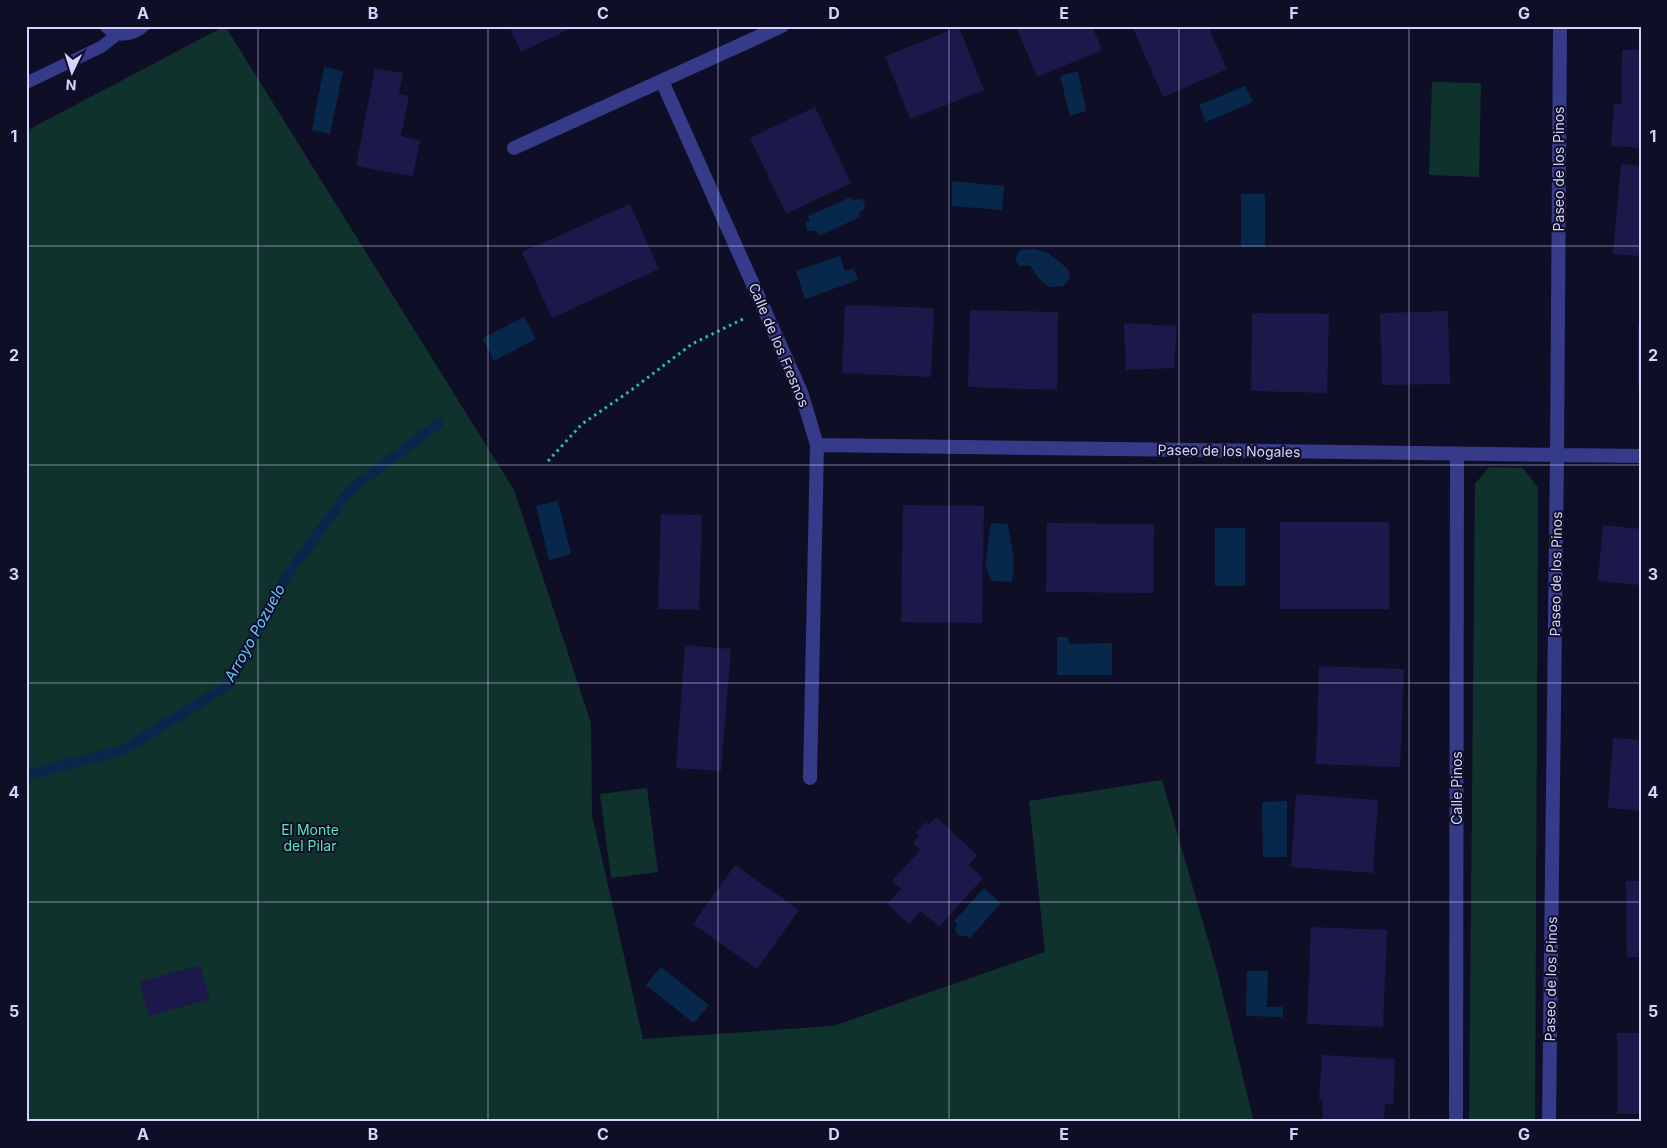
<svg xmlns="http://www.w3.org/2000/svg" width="1667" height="1148" font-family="Inter,sans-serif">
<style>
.green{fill:#10322d}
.water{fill:#08284b}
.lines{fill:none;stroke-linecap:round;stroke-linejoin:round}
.stream{stroke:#08284b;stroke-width:10}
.building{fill:#1d184a}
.path{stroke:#27c0a7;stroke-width:3;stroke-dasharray:2.5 4;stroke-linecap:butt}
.service{stroke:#353b89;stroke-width:12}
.minor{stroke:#353b89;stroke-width:14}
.grid{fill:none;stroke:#d4d4ff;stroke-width:1;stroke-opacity:0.55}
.labels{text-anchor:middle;stroke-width:4;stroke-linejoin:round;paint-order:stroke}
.street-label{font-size:14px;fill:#d4d4ff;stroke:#0f0e27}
.park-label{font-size:14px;fill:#57e8b5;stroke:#0f0e27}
.water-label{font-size:15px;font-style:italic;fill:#62c7ff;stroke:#0f0e27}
.neatline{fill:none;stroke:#d4d4ff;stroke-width:2}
.grid-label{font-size:16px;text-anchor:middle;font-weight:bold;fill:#d4d4ff}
</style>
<rect width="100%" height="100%" fill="#0f0e27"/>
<path class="green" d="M225 26 514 490 591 723 592 815 643 1039 833 1026 1045 952 1029 801 1162 780 1217 971 1254 1122H26V131Z
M1432 82 1481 83 1479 177 1429 175Z
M1489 467 1523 468 1538 488 1535 1122H1469L1475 484Z
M647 788 658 872 611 878 600 794Z"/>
<path class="water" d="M324 67 343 71 330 134 312 130Z
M1078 71 1086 111 1070 116 1060 76Z
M1245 86 1253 102 1206 122 1199 105Z
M952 181 1004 186 1002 210 952 206Z
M1241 194H1265V247H1241Z
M851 197 852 200 861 199 865 203 864 209 859 213 860 217 819 236 816 231H807L806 223 810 220 808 216Z
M1035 249 1048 253 1068 269 1070 278 1063 286 1050 287 1041 281 1030 266H1019L1015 259 1020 250Z
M840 256 845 271 854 268 858 280 805 299 796 271Z
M524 317 536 339 494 361 483 338Z
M558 501 571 554 549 560 536 506Z
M991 523 1008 524 1014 562 1012 582 991 581 985 564Z
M1215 528H1245V586H1215Z
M1057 637H1068L1069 644 1112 643V675H1057Z
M1287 801V857H1263L1262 802Z
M984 888 1001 903 970 938 967 935 963 937 958 935 955 930 957 924 954 921Z
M661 967 709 1005 694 1023 646 985Z
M1247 971H1268L1267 1007H1283V1017L1246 1016Z"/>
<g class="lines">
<path class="stream" d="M26 775 123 750 227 686 287 575 351 489 438 424"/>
</g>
<path class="building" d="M509 26H576L521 52Z
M1016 26H1092L1102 50 1037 77Z
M1132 26H1208L1227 69 1163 97Z
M959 27 984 90 910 119 885 56Z
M1622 50H1641V148L1611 146 1614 103 1621 104Z
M375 68 403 73 399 94 409 96 401 136 420 140 413 176 356 166Z
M815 107 851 183 786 214 750 138Z
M1621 164 1641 166V256L1613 254Z
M630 204 659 269 552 318 522 252Z
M845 305 934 308 931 377 842 373Z
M970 310 1058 312 1057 390 968 387Z
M1448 311 1450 384 1382 385 1380 313Z
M1252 313 1329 314 1327 393 1251 391Z
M1124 323 1177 326 1174 368 1126 370Z
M1638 324H1641V386H1638Z
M903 505 984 506 982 623 901 622Z
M661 514 702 515 699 610 658 609Z
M1280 522H1389V609H1280Z
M1047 523 1154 524 1153 593 1046 592Z
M1603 525 1641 529V585L1598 581Z
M685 645 731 649 721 771 676 768Z
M1319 666 1404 669 1400 767 1316 764Z
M1613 738 1641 740V811L1608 808Z
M1296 794 1378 800 1373 873 1291 867Z
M936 817 977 855 969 865 983 878 939 927 921 911 909 924 887 904 901 889 892 881 920 850 913 843 919 836 915 833 926 822 929 825Z
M735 865 799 910 757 969 693 924Z
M1626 881H1641V957H1627Z
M1311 927 1387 930 1383 1027 1307 1024Z
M200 965 210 999 149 1016 139 982Z
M1617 1033H1641V1114H1617Z
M1322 1055 1395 1059 1393 1104H1385L1384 1122H1322L1323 1100H1319Z"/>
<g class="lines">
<path class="path" d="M548 461 582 424 630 391 692 344 743 319"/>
<path class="service" d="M105 26C117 38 131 37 144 26
M26 83 101 47 118 34"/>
<path class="minor" d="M662 81 801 392 817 445 810 778
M514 148 782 26
M817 445 1641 456
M1456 1122 1457 454
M1549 1122 1557 455 1560 26"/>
</g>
<path class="grid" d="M258 26V1122M488 26V1122M718 26V1122M949 26V1122M1179 26V1122M1409 26V1122M26 246H1641M26 465H1641M26 683H1641M26 902H1641"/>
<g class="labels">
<g class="street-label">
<text transform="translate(1559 169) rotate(-90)" y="5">Paseo de los Pinos</text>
<text transform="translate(779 345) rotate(67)" y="5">Calle de los Fresnos</text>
<text transform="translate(1229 451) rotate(1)" y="5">Paseo de los Nogales</text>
<text transform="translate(1556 574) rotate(-89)" y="5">Paseo de los Pinos</text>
<text transform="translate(1457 788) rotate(-90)" y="5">Calle Pinos</text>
<text transform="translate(1551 979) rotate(-89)" y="5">Paseo de los Pinos</text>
</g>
<g class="park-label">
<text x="310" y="835">El Monte<tspan x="310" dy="16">del Pilar</tspan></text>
</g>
<g class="water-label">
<text transform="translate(255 633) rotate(-61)" y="5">Arroyo Pozuelo</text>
</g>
</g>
<rect width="1667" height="1148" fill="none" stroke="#0f0e27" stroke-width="55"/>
<g transform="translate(72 72) rotate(184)" stroke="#0f0e27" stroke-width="4" paint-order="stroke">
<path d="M0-4L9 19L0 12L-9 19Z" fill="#d4d4ff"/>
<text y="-8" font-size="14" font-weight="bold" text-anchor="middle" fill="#d4d4ff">N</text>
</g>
<rect x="28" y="28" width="1612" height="1092" class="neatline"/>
<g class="grid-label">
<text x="143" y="19">A</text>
<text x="373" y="19">B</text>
<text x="603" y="19">C</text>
<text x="834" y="19">D</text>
<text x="1064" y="19">E</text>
<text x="1294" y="19">F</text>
<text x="1524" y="19">G</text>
<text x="14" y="142">1</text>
<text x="1653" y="142">1</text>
<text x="14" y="361">2</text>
<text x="1653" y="361">2</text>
<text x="14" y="580">3</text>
<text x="1653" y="580">3</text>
<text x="14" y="798">4</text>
<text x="1653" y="798">4</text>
<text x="14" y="1017">5</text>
<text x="1653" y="1017">5</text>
<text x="143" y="1140">A</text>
<text x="373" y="1140">B</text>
<text x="603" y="1140">C</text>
<text x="834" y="1140">D</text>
<text x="1064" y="1140">E</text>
<text x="1294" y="1140">F</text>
<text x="1524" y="1140">G</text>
</g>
</svg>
